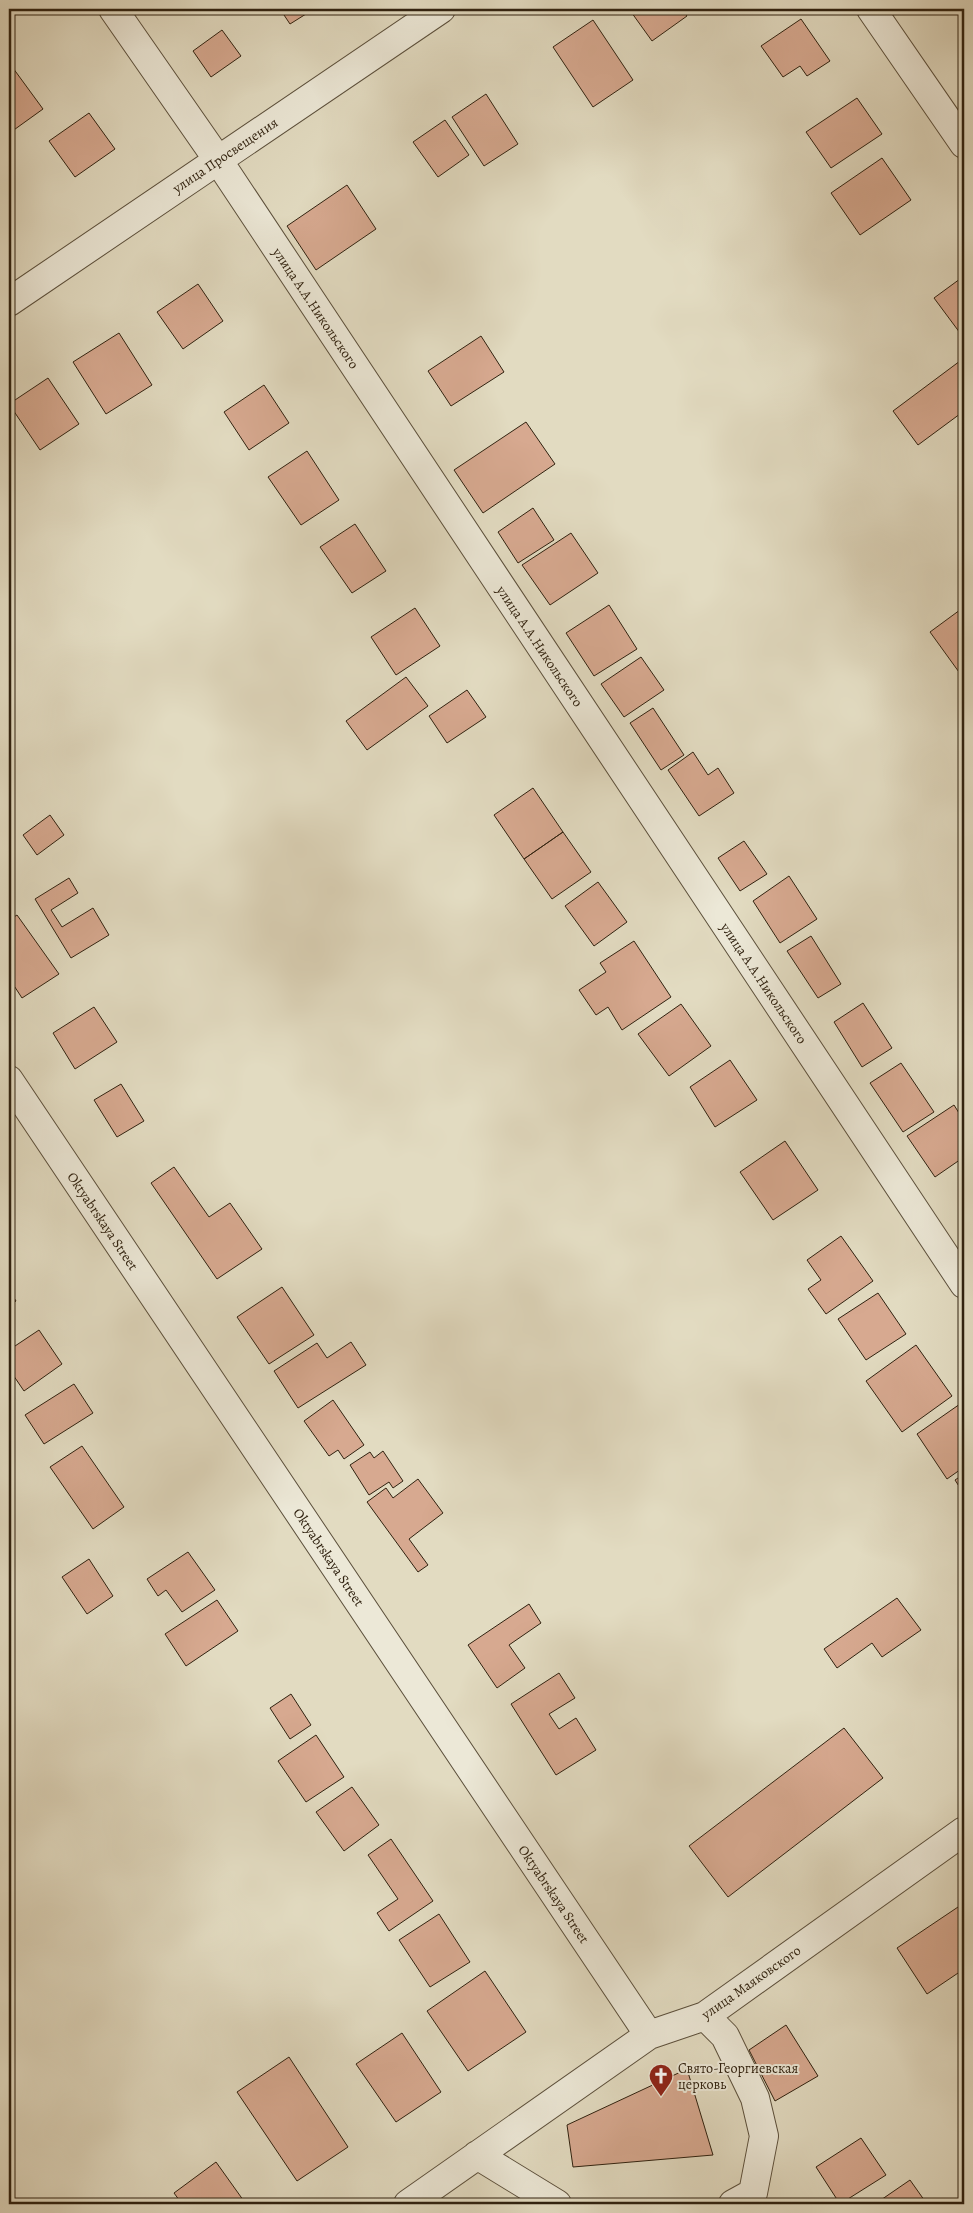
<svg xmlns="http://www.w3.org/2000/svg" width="973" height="2213" font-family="Alegreya,serif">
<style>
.building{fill:#d7a990;stroke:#302210}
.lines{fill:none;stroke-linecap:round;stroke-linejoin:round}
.minor-casing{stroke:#5c503c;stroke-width:30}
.minor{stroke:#ece8d7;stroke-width:28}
.labels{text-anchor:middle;stroke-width:4;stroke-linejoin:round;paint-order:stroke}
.street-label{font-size:14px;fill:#302210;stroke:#ece8d7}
.poi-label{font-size:14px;fill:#302210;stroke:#ece8d7;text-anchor:start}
</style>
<rect width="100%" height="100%" fill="#e2dbc1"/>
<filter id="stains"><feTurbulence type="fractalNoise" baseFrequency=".004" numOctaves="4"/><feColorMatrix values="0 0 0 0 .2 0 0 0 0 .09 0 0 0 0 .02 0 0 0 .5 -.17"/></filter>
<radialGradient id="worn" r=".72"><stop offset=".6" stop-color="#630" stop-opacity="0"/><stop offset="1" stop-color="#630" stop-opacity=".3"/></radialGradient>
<path class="building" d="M280 9H314L290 24Z
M629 9H682L687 16 652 41Z
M801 19 830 61 807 76 800 66 783 77 761 46Z
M593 20 633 80 593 107 553 47Z
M222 30 241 56 211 77 193 51Z
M13 68 43 109 11 132 9 128V71Z
M486 94 518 144 484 166 452 117Z
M857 98 882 134 831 168 806 132Z
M89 113 115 149 75 177 49 141Z
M445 120 469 155 438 177 413 142Z
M882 158 911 200 860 235 831 193Z
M347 185 376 229 316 270 287 226Z
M9 209 14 217 9 221Z
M964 276V336L963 337 934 298Z
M198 284 223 321 183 349 157 312Z
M119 333 152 385 106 414 73 362Z
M481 336 504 372 451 406 428 371Z
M960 361 964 367V411L918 445 893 411Z
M48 378 79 424 40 450 9 404Z
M264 385 289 423 249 450 224 412Z
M526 422 555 464 483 513 454 470Z
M307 451 339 500 301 525 268 477Z
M533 508 554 540 518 563 498 532Z
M355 524 386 571 352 593 320 547Z
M571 533 598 573 550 605 522 565Z
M609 605 637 649 594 676 566 633Z
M964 607V679L930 632Z
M415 608 440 646 396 675 371 637Z
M641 657 664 690 624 717 601 684Z
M406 677 428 706 367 750 346 721Z
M467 690 486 717 447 743 429 716Z
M653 708 684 755 661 770 630 723Z
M693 752 708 775 718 768 734 793 699 816 668 770Z
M533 788 563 832 524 859 494 815Z
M50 815 64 835 37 855 23 835Z
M563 832 591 872 552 899 524 859Z
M744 841 767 874 740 891 718 858Z
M789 876 817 919 780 943 753 901Z
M69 878 78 893 51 910 62 927 93 908 109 935 71 958 35 899Z
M598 882 627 922 594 946 565 906Z
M17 915 59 974 22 998 9 978V920Z
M811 936 841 984 818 998 787 951Z
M634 941 671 997 622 1030 608 1007 596 1015 579 990 606 972 600 963Z
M863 1003 892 1048 862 1067 834 1022Z
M681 1004 711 1046 669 1076 638 1034Z
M94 1007 117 1042 75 1069 53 1033Z
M730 1060 757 1100 715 1127 690 1087Z
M901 1063 934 1112 903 1132 870 1083Z
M121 1084 144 1121 117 1137 94 1100Z
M954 1105 964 1121V1157L935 1177 907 1136Z
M785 1141 818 1190 773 1220 740 1172Z
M174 1167 209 1217 230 1203 262 1249 217 1279 151 1183Z
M841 1236 873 1281 826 1314 808 1289 821 1280 807 1260Z
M282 1287 314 1335 269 1364 237 1317Z
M9 1290 16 1301 9 1306Z
M878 1293 906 1334 866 1360 838 1319Z
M39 1330 62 1364 24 1391 9 1369V1350Z
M351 1342 366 1365 298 1408 274 1371 317 1343 327 1358Z
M916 1345 952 1396 902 1432 866 1381Z
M74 1384 93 1413 44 1444 25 1415Z
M333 1400 364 1445 344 1459 338 1450 329 1456 304 1421Z
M960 1404 964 1411V1467L947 1479 917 1434Z
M82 1446 124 1507 93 1529 50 1467Z
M383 1451 403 1481 393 1488 389 1482 369 1495 350 1465 370 1452 374 1458Z
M964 1474V1494L955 1480Z
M418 1479 443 1513 409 1539 428 1565 418 1572 367 1502 386 1488 393 1498Z
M188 1552 215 1590 182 1612 166 1590 158 1596 147 1579Z
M89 1559 113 1596 87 1614 62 1577Z
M897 1598 921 1630 882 1657 872 1643 837 1668 824 1649Z
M217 1600 238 1631 186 1666 165 1634Z
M529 1604 541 1623 509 1645 525 1668 497 1688 468 1645Z
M559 1673 575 1698 549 1714 559 1729 576 1718 596 1750 556 1775 511 1704Z
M291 1694 311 1725 290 1739 270 1708Z
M844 1728 883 1778 728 1897 689 1846Z
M316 1735 344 1777 306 1802 278 1761Z
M352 1787 379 1825 344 1851 316 1812Z
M391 1839 433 1901 389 1931 377 1913 398 1899 368 1855Z
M961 1905 964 1911V1969L927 1994 897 1948Z
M439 1914 470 1962 430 1987 399 1940Z
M485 1971 526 2032 468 2071 427 2011Z
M786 2025 818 2076 775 2101 749 2050Z
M402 2033 441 2092 396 2122 356 2064Z
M289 2057 348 2147 297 2181 237 2092Z
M687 2069 713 2155 573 2167 567 2125Z
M861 2138 886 2175 840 2204 816 2167Z
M216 2162 246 2204H182L174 2193Z
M910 2180 927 2204H875Z"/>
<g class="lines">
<defs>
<path id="minor" d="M113 9 218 160 964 1284
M871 9 964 144
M9 302 441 9
M9 1080 649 2035
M705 2016 725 2036 755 2098 764 2136 753 2193 733 2204
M477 2155 557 2204
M408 2204 649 2035 705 2016 964 1831"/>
</defs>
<use href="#minor" class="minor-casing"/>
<use href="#minor" class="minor"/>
</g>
<defs>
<symbol id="church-pin" viewBox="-11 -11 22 30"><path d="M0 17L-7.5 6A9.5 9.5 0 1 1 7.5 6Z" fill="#8f2418" stroke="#ece8d7"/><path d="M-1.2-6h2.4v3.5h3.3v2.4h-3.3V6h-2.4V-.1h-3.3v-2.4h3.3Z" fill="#fff"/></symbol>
</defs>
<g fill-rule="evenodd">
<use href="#church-pin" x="647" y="2062" width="28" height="38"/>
</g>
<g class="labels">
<g class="street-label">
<text transform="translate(225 155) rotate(-34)" y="5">улица Просвещения</text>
<text transform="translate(316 308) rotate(56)" y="5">улица А.А.Никольского</text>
<text transform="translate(540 646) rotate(56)" y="5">улица А.А.Никольского</text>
<text transform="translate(764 983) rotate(56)" y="5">улица А.А.Никольского</text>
<text transform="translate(103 1221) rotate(56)" y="5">Oktyabrskaya Street</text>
<text transform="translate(329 1557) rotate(56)" y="5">Oktyabrskaya Street</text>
<text transform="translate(554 1894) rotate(56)" y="5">Oktyabrskaya Street</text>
<text transform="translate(751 1982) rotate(-35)" y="5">улица Маяковского</text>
</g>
<g class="poi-label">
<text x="678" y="2073">Свято-Георгиевская<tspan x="678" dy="16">церковь</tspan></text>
</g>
</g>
<rect width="973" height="2213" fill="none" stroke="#e2dbc1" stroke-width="30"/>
<rect x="10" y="10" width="953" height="2193" fill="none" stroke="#302210" stroke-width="2.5"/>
<rect x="15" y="15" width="943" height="2183" fill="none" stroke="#302210"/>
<rect width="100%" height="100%" filter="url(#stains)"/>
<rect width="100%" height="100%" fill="url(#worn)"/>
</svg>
